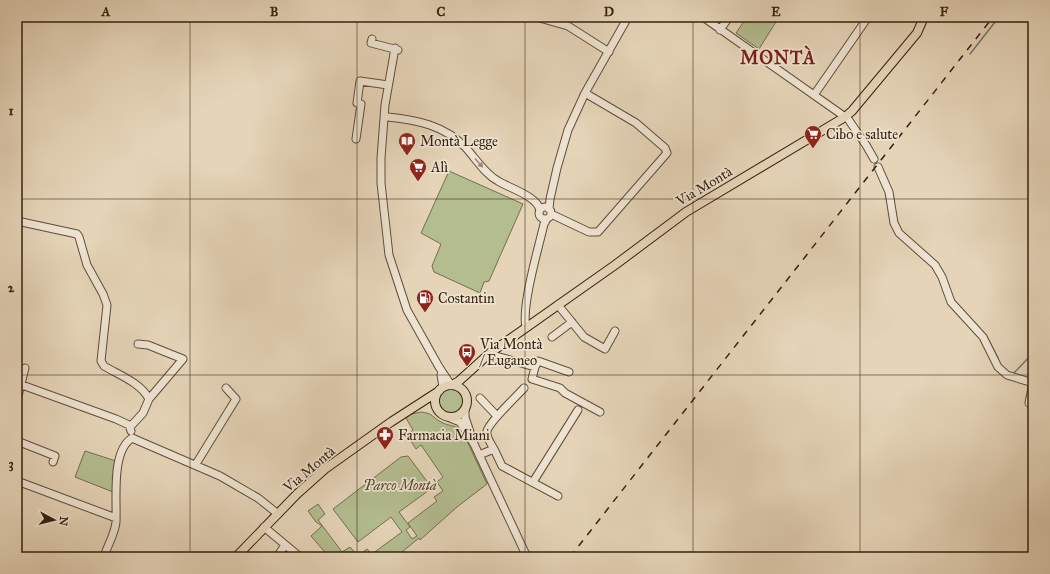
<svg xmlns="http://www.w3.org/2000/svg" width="1050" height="574" font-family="'IM FELL Great Primer',serif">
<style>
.green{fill:#b3bd90;stroke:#746e4e}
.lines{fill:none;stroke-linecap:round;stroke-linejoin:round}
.stream{stroke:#707b72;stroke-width:1.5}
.minor-casing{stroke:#604d38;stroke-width:9}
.major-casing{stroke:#34200d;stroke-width:10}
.minor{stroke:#eee3d1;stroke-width:7}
.major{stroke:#e5d4b8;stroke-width:8}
.rail{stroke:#34200d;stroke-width:1.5;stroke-dasharray:7 7;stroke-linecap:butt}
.oneway{fill:#9a8b79}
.grid{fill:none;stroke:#34200d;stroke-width:1;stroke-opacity:0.55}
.labels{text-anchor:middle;stroke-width:3.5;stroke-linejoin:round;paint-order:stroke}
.poi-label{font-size:14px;fill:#34200d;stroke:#eee3d1;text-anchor:start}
.street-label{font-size:14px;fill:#34200d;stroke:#eee3d1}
.park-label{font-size:14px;font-style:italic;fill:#54472e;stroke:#eee3d1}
.district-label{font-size:18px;font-weight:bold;letter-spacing:1px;fill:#7a1f14;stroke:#eee3d1}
.neatline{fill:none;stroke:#34200d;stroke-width:1.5}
.grid-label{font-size:13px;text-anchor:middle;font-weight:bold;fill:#34200d}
</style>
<rect width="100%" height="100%" fill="#e5d4b8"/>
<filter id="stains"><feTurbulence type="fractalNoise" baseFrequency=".005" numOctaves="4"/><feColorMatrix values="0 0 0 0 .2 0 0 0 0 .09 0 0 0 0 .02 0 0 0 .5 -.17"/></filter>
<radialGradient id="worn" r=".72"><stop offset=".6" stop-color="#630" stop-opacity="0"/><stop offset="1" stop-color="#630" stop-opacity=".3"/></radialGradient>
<path class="green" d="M747 17H779L759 49 736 33Z
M449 171 523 204 489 281 484 282 480 293 434 272 432 266 441 244 421 233Z
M438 402a13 13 0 1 1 26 0a13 13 0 1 1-26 0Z
M421 412C435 414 431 417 441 422 448 426 455 425 462 430L487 484 457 507 420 540 419 538 396 557H329L311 536 322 526 316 522 308 511 318 504 325 514 318 520 342 552 350 547 355 553 358 552 359 555 367 549 372 554 402 532 391 517 358 542 333 509 401 457 408 456 432 488 399 512 410 527 406 530 412 539 417 536 408 523 437 501 434 497 443 491 437 482 443 477 421 445 416 449 407 435 413 430 406 418 407 415Z
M85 451 116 461 115 475H113L112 477 114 478 113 492 75 477Z"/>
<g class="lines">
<path class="stream" d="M970 54 995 22 1002 17
M987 337 998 358
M1013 374 1033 353
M838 553V557"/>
<defs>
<path id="minor" d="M536 17 568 26 609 52
M703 17 848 119 866 145 874 159
M720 30 729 17
M372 39 371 43 398 50
M395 48 385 105 381 158V183L389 255 407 310 439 367 451 385
M814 95 868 17
M388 117C416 120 445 125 466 148 476 159 485 174 498 181 509 188 537 196 540 210
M356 139 361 104 357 103 360 81 388 85
M878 167 889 192 894 223 899 233 935 265 942 277 951 302 983 337 998 367 1007 375 1033 383
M539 213a6 6 0 1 1 12 0a6 6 0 1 1-12 0Z
M549 209 550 199 557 168 568 130 585 93 628 17
M551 214 589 232H598L667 153 665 148 636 123 585 93
M17 221 77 234 79 237 87 265 103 294 107 305 101 361 104 366C119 375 141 383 149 399L143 413 130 427
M558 305 584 337 605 349 615 331
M526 327C521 307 539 246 544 224L547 219
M552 337 572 322
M138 344 148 345 183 359 149 399
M490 353 496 356 535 367 532 379 560 388 565 393 600 412
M535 367 538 361 569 372
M441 375 443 387
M22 385 116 419 129 425 131 431
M480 398 497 416
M17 400 25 368
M1029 403 1033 383
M465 410V417L470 432
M450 418 460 422 474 444 527 557
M132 438 220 476 258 498 278 514
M17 441 55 456 53 462
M494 449 502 466 558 496
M479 455 494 449C491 444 486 437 487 431 489 422 517 396 524 388
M196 464 236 399 226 388
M17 481 116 518
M533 482 578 410
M264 527 300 557
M104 557C107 546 115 534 116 522 117 499 111 451 132 438
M277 557 285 545"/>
<path id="major" d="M435 401a16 16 0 1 1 32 0a16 16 0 1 1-32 0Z
M452 385 459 381 490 353 615 265 686 212 845 117 852 111 917 33 924 17
M236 557 297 494 325 469 391 422 439 391"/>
</defs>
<use href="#minor" class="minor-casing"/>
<use href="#major" class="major-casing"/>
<use href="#minor" class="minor"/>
<use href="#major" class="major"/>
<path class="rail" d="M570 557 993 17"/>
</g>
<defs><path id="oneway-solid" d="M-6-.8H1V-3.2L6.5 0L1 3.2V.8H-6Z"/></defs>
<use class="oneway" href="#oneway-solid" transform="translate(479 163) rotate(48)"/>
<path class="grid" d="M190 17V557M357 17V557M525 17V557M693 17V557M860 17V557M17 199H1033M17 375H1033"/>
<defs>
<symbol id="supermarket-pin" viewBox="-11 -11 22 30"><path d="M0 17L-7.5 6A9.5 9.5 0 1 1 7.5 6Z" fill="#8f2418" stroke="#eee3d1"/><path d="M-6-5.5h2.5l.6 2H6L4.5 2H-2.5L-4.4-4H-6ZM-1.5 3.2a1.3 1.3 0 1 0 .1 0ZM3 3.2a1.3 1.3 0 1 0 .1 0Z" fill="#fff"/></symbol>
<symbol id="library-pin" viewBox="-11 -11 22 30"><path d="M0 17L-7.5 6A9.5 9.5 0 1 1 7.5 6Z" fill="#8f2418" stroke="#eee3d1"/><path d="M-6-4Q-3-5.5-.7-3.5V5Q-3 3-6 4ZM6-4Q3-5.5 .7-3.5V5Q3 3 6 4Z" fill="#fff"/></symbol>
<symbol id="fuel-pin" viewBox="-11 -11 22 30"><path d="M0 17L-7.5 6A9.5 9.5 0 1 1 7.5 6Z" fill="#8f2418" stroke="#eee3d1"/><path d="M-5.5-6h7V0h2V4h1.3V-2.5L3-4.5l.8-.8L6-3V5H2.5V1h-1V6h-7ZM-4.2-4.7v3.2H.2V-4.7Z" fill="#fff"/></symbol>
<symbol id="bus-pin" viewBox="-11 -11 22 30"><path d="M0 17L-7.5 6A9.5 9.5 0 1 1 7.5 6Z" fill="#8f2418" stroke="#eee3d1"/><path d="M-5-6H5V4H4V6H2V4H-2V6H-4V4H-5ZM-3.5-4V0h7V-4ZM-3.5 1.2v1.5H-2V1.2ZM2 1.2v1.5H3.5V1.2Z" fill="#fff"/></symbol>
<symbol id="pharmacy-pin" viewBox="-11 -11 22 30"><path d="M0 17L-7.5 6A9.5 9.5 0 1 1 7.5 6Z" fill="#8f2418" stroke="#eee3d1"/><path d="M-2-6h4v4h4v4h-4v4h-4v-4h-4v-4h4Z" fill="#fff"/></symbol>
</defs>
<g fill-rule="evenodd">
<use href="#supermarket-pin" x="803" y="124" width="20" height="27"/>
<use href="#library-pin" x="397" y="131" width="20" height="27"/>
<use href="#supermarket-pin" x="408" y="157" width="20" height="27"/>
<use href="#fuel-pin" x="415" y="288" width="20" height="27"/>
<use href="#bus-pin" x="457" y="342" width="20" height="27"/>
<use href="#pharmacy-pin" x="375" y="425" width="20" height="27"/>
</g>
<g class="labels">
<g class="poi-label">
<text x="826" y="139">Cibo e salute</text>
<text x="420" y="146">Montà Legge</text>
<text x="431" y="172">Alì</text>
<text x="438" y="303">Costantin</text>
<text x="480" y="349">Via Montà<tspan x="480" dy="16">/ Euganeo</tspan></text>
<text x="398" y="440">Farmacia Miani</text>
</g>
<g class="street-label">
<text transform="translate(704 186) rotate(-31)" y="5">Via Montà</text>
<text transform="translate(309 469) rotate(-40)" y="5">Via Montà</text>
</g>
<g class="park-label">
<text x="400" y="490">Parco Montà</text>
</g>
<g class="district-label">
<text x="778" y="64">MONTÀ</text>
</g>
</g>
<rect width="1050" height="574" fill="none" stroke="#e5d4b8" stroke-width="44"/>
<g transform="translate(54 520) rotate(97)" stroke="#eee3d1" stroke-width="3" paint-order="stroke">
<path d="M0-3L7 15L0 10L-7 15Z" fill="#34200d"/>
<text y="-6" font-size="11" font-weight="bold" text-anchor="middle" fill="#34200d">N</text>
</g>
<rect x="22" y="22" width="1006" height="530" class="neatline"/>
<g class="grid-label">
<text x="106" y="16">A</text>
<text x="274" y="16">B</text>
<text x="441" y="16">C</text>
<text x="609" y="16">D</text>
<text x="776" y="16">E</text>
<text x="944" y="16">F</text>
<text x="11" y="115">1</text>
<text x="11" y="292">2</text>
<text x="11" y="468">3</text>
</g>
<rect width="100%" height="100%" filter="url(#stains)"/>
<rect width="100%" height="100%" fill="url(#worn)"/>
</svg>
